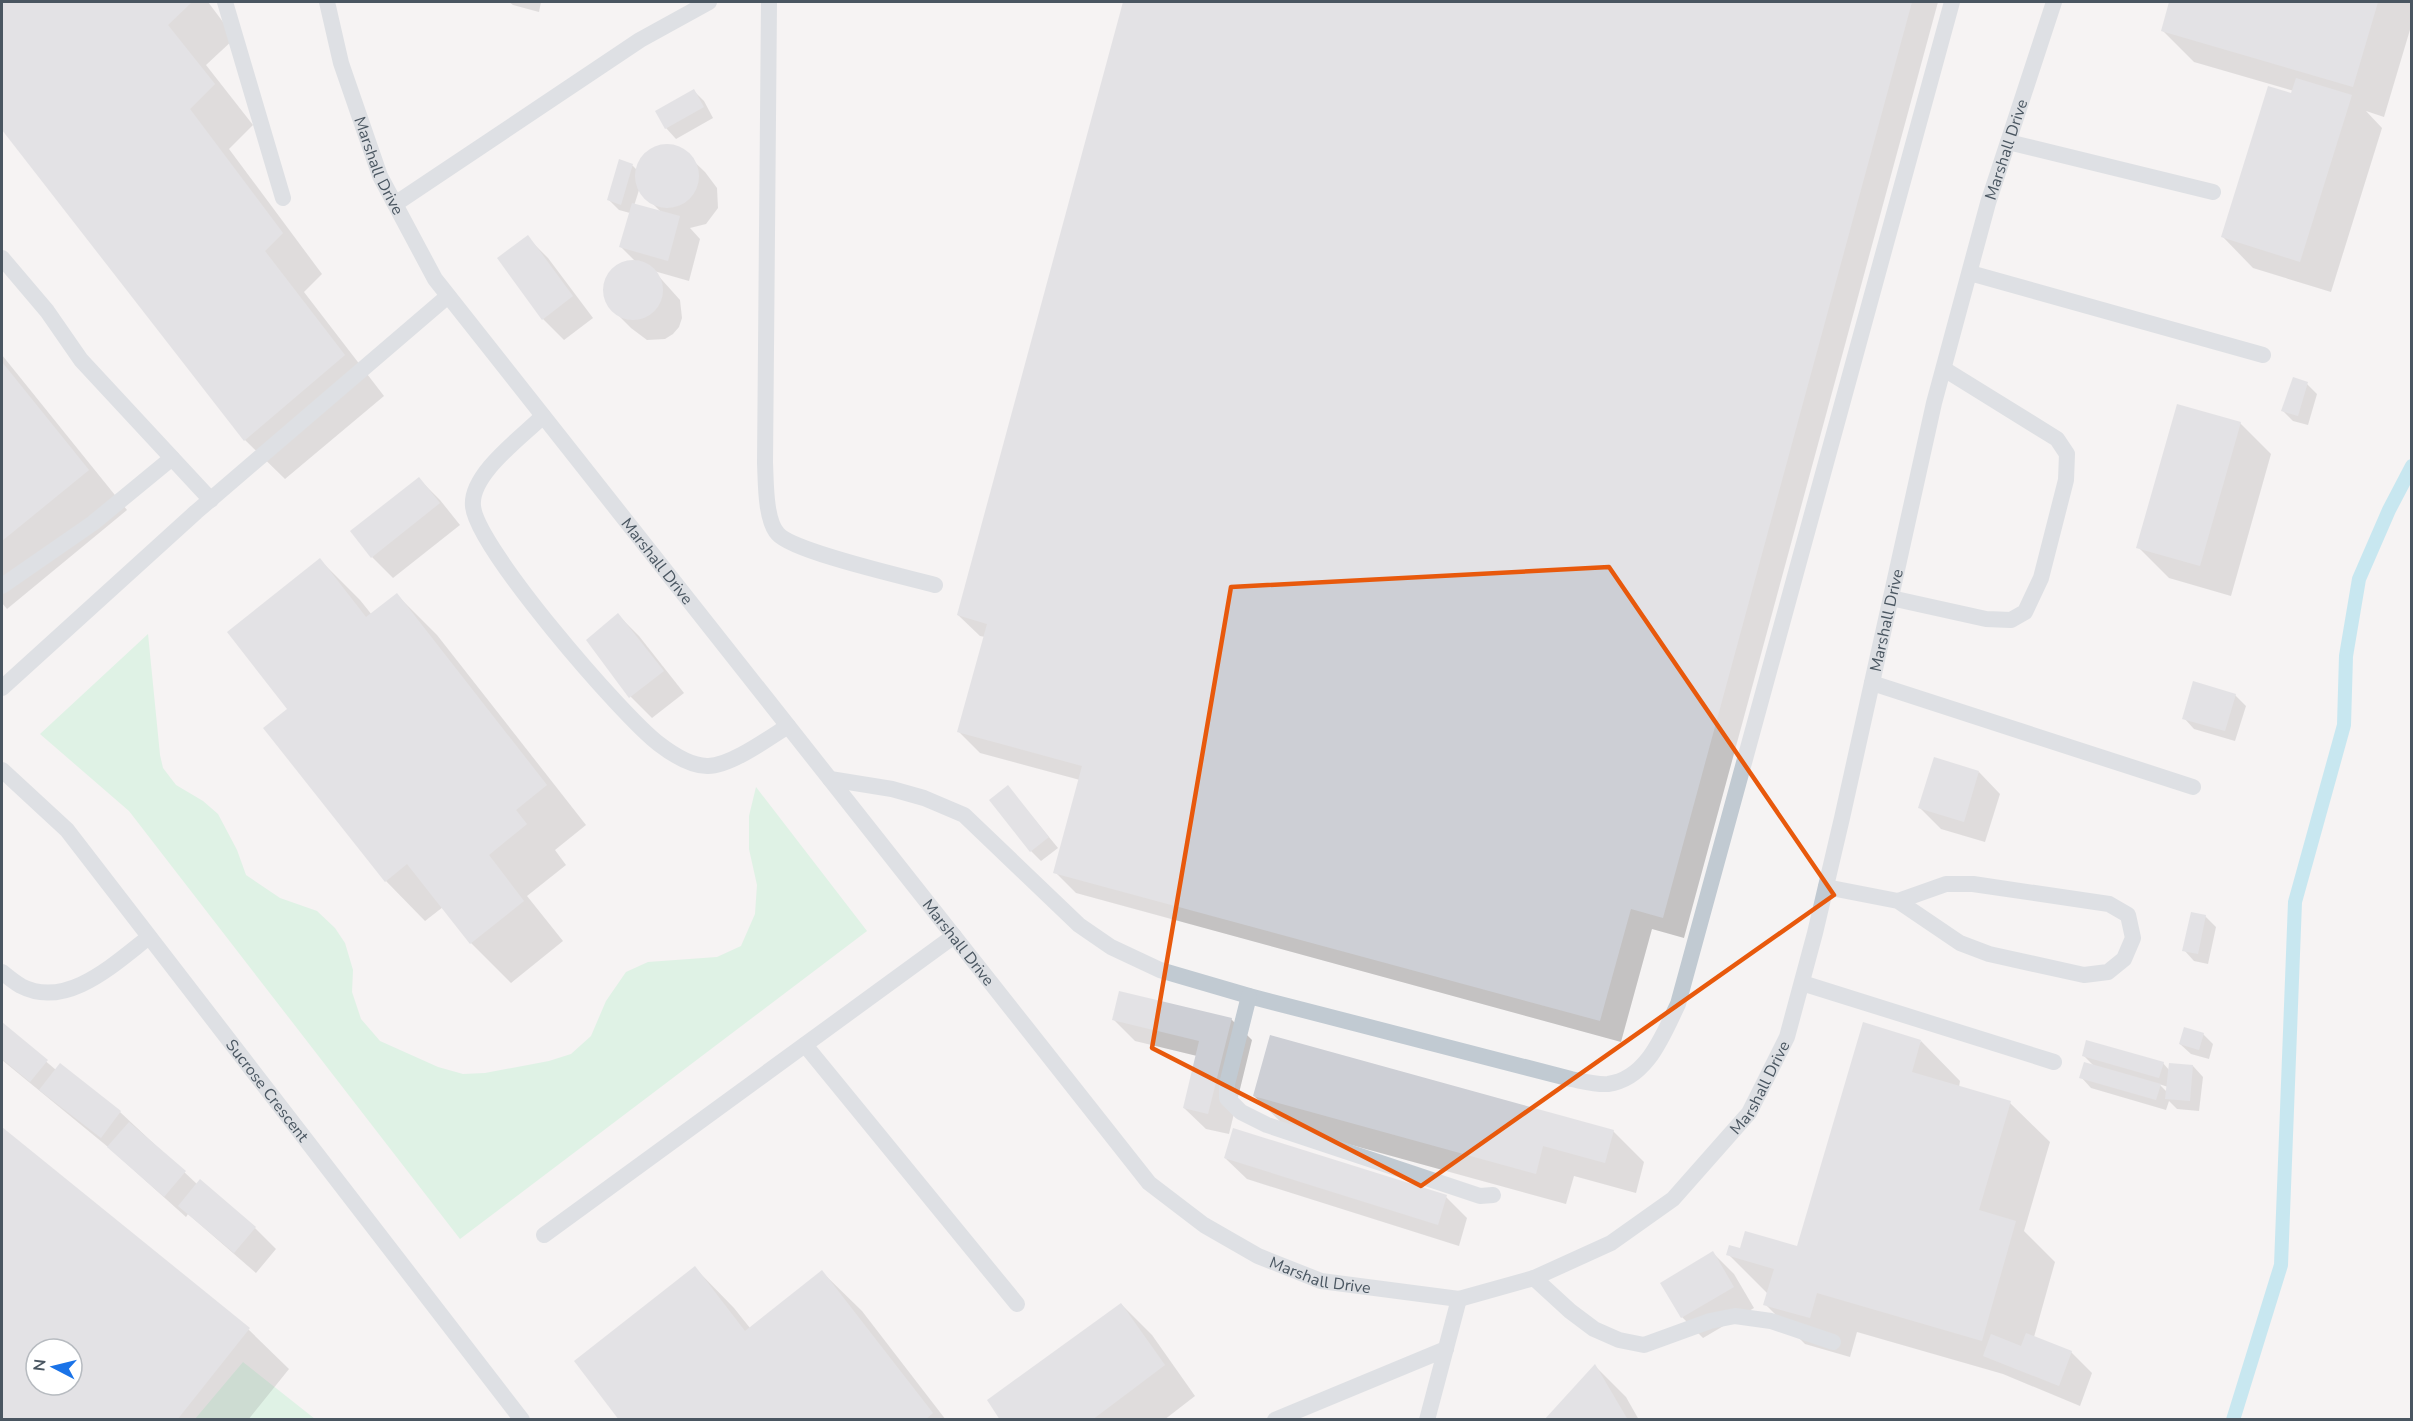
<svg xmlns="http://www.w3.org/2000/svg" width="2413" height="1421" font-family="'Nunito Sans',sans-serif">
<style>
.green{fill:#c3f1d5}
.shadow{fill:#0003;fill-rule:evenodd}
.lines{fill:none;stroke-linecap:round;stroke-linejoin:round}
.stream{stroke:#90daee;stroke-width:14}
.building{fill:#cdcfd5;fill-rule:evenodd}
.lane{stroke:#c1cad2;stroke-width:16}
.marked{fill:none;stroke:#e8590c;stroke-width:4.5;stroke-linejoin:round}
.labels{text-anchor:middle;stroke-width:4.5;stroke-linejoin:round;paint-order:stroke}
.street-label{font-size:16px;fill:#4a5661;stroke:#fff}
</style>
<rect width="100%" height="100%" fill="#f5f3f3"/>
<path class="green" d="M148 634 160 755 163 768 176 785 203 801 218 814 237 850 246 875 280 898 317 911 335 928 345 943 353 970 352 992 361 1019 380 1041 438 1067 463 1074 485 1073 549 1061 571 1054 591 1036 606 1001 626 972 648 962 717 957 741 946 755 914 757 885 749 849V816L756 787 867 931 460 1239 129 811 40 734Z
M243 1362 315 1419H195Z"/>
<path class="shadow" d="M2 2H208L235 38 206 65 253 125 229 149 322 274 304 292 384 396 285 479 245 440 2 128Z
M509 2H541L539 12 513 5Z
M1124 2H1938L1684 938 1652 929 1621 1042 1076 893 1055 872 1080 780 980 753 959 732 985 637 980 636 958 615Z
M2171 2H2411L2412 23 2384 117 2366 111 2382 128 2331 292 2253 268 2222 236 2294 91 2194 62 2163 31Z
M694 91 704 101 713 118 676 139 666 128 657 112Z
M664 146 683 151 705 172 717 188 718 208 706 224 690 228 700 239 689 281 654 271 680 300 682 318 679 327 673 334 665 339 647 340 631 328 609 306 606 298 607 279 612 271 619 265 636 262 621 247 630 213 619 210 609 200 620 161 633 166 638 171 646 154 654 149ZM639 190 662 213 634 206Z
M527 237 548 258 593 318 564 340 543 319Z
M2 355 127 510 7 609 2 603Z
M2307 384 2317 394 2308 425 2293 421 2283 411Z
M2240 423 2271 454 2231 596 2169 578 2138 547Z
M419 479 440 500 460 525 393 578 372 557Z
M320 560 360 600 372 615 397 595 437 635 586 825 555 850 566 865 527 896 563 941 511 983 471 943 443 907 425 921 386 881 289 710Z
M618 615 639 636 684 693 652 718 631 697Z
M2235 695 2246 706 2235 741 2194 729 2184 718Z
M1979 772 2000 794 1985 842 1941 829 1920 808Z
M1008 787 1058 848 1041 861 1031 851Z
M2205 916 2216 927 2208 964 2194 961 2184 950Z
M1231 1019 1252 1040 1229 1134 1206 1129 1184 1108 1197 1056 1135 1041 1114 1020Z
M2 1024 56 1070 120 1112 198 1185 255 1228 276 1249 256 1273 188 1214 186 1217 108 1147 2 1060Z
M2203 1034 2213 1044 2209 1059 2191 1054 2180 1044Z
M1921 1041 1960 1081 1959 1087 2010 1103 2050 1142 2024 1231 2055 1262 2034 1337 2071 1352 2092 1373 2080 1406 2003 1374 1857 1332 1850 1357 1805 1344 1765 1304 1768 1294 1728 1254 1741 1250 1798 1248Z
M2083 1055 2163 1063 2169 1070 2193 1066 2203 1077 2199 1111 2177 1109 2169 1101 2166 1110 2091 1088 2081 1077 2095 1067ZM2159 1084 2168 1087 2167 1092Z
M1254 1096 1613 1131 1644 1162 1636 1193 1574 1176 1566 1204 1286 1127Z
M2 1130 249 1330 289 1369 248 1420H2ZM36 1349H72V1385H36Z
M1225 1158 1446 1197 1467 1218 1459 1246 1247 1179Z
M1713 1253 1734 1274 1754 1308 1703 1338 1682 1317Z
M695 1268 734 1308 750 1328 822 1272 862 1311 946 1420H620Z
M1121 1304 1152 1335 1195 1396 1164 1420H1002Z
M1595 1366 1626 1397 1639 1420H1546Z"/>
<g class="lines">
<path class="stream" d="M2233 1420 2281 1265 2295 902 2344 725 2346 656 2359 579 2389 510 2412 466"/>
</g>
<path class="building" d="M2 2H192L168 25 215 84 190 109 283 233 265 251 345 355 244 441 2 130Z
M1123 2H1912L1663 918 1631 909 1600 1021 1053 873 1082 766 957 732 987 624 957 615Z
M2169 2H2378L2353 87 2161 31Z
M2296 78 2352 95 2300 262 2221 237 2268 86 2291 93Z
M694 89 704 107 665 129 655 111Z
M635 176a32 32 0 1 1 64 0a32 32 0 1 1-64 0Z
M619 159 633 164 621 205 607 200Z
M632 203 680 216 668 261 619 247Z
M528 235 573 296 542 320 497 258Z
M603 290a30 30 0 1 1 60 0a30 30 0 1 1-60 0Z
M2 362 89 470 2 541Z
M2293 377 2308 382 2298 416 2281 411Z
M2177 404 2241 422 2200 566 2136 548Z
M419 477 440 503 371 558 350 531Z
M320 558 366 617 397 593 547 785 516 810 527 824 489 855 524 901 470 944 407 864 385 882 263 728 287 709 227 632Z
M618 613 664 671 629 698 586 640Z
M2193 681 2236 694 2225 731 2182 719Z
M1934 757 1979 771 1964 822 1918 808Z
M1008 785 1049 837 1030 852 989 800Z
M2191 912 2206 915 2198 954 2182 951Z
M1119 991 1232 1018 1208 1114 1183 1108 1199 1041 1112 1020Z
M2 1022 48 1060 30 1082 2 1059Z
M1863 1022 1921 1040 1912 1072 2011 1101 1979 1210 2016 1221 1982 1341 1817 1293 1810 1318 1763 1305 1774 1269 1726 1255 1729 1245 1740 1248 1745 1231 1797 1246Z
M2184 1027 2204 1033 2199 1050 2179 1044Z
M1270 1035 1614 1130 1605 1163 1543 1146 1536 1174 1253 1096Z
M2086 1040 2164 1062 2159 1078 2082 1056Z
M2084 1062 2161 1084 2156 1100 2079 1078Z
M60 1063 121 1111 101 1138 39 1090Z
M2169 1063 2193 1065 2190 1101 2165 1099Z
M129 1122 186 1171 164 1197 107 1147Z
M2 1127 250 1328 177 1420H2ZM36 1349H72V1385H36Z
M1233 1128 1447 1195 1438 1225 1224 1158Z
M200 1179 256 1227 234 1253 178 1206Z
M1713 1251 1734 1287 1681 1318 1660 1283Z
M695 1266 745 1331 822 1270 933 1413 925 1420H619L574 1361Z
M1121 1303 1165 1365 1092 1420H1000L987 1400Z
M2026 1333 2072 1351 2059 1386 1983 1356 1991 1334 2021 1346Z
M1595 1364 1628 1420H1544Z"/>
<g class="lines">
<g class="lane">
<path d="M225 2 283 198"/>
<path id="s1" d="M327 2 341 63 380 176 435 279 1149 1183 1204 1225 1258 1256 1321 1281 1459 1299 1534 1278 1611 1243 1673 1199 1749 1113 1787 1037 1815 933 1842 818 1934 403 1988 203 2054 2"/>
<path d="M769 2 765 463C766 482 765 520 778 534 794 552 906 577 935 585"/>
<path d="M2008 142 2213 192"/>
<path d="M395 204 640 40 709 2"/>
<path d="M2 258 47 311 81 360 211 500"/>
<path d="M1970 273 2263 355"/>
<path d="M543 416C522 437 470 474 473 506 476 547 622 716 659 744 672 754 690 766 707 766 729 767 769 738 788 726"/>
<path d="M2 586 93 523 172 458"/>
<path d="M1891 598 1986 619 2011 620 2025 612 2041 578 2066 480 2067 454 2057 439 1944 369"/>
<path d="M1872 683 2193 787"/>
<path d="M2 688 196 512 448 296"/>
<path id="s2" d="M2 770 67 830 522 1420"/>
<path d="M830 779 892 789 924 798 964 815 1079 925 1111 947 1160 970 1249 996 1571 1079C1582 1081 1596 1085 1608 1084 1647 1079 1663 1035 1678 1004L1952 2"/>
<path d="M1826 887 1898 901 1960 943 1989 954 2084 975 2108 972 2124 959 2133 938 2128 915 2109 904 1973 884H1946L1898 901"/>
<path d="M2 972C8 977 14 982 21 986 67 1010 115 963 149 937"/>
<path d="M1802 983 2054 1062"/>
<path d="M1249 996 1227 1084V1098L1241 1112 1267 1125 1480 1196 1493 1195"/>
<path d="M805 1045 1017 1304"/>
<path d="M544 1235 954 936"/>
<path d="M1534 1278 1570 1311 1594 1329 1619 1340 1644 1345 1710 1321 1735 1316 1771 1321 1833 1342"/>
<path d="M1275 1420 1446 1349"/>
<path d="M1427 1420 1459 1299"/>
</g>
</g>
<path d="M0 0H2413V1421H0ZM1609 567 1834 895 1421 1186 1152 1048 1231 587Z" fill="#f5f3f3" fill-opacity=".55" fill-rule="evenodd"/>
<path class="marked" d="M1609 567 1834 895 1421 1186 1152 1048 1231 587Z"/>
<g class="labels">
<g class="street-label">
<text dy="6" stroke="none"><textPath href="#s1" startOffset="3142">Marshall Drive</textPath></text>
<text dy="6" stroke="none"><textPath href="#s1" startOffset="172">Marshall Drive</textPath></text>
<text dy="6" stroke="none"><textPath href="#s1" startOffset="658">Marshall Drive</textPath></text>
<text dy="6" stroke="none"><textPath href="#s1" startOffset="2656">Marshall Drive</textPath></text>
<text dy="6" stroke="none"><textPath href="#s1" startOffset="1144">Marshall Drive</textPath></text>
<text dy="6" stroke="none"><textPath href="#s1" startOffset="2170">Marshall Drive</textPath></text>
<text dy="6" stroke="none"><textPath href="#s2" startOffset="417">Sucrose Crescent</textPath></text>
<text dy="6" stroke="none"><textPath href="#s1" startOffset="1648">Marshall Drive</textPath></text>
</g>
</g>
<rect width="2413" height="1421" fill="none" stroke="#4a5661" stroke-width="6"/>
<g transform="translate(54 1367) rotate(277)"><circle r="28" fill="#ffffff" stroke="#b7bbc0" stroke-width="1.5"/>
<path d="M0-4.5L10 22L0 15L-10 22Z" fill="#1a73e8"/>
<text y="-9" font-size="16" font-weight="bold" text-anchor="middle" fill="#4a5661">N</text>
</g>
</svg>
